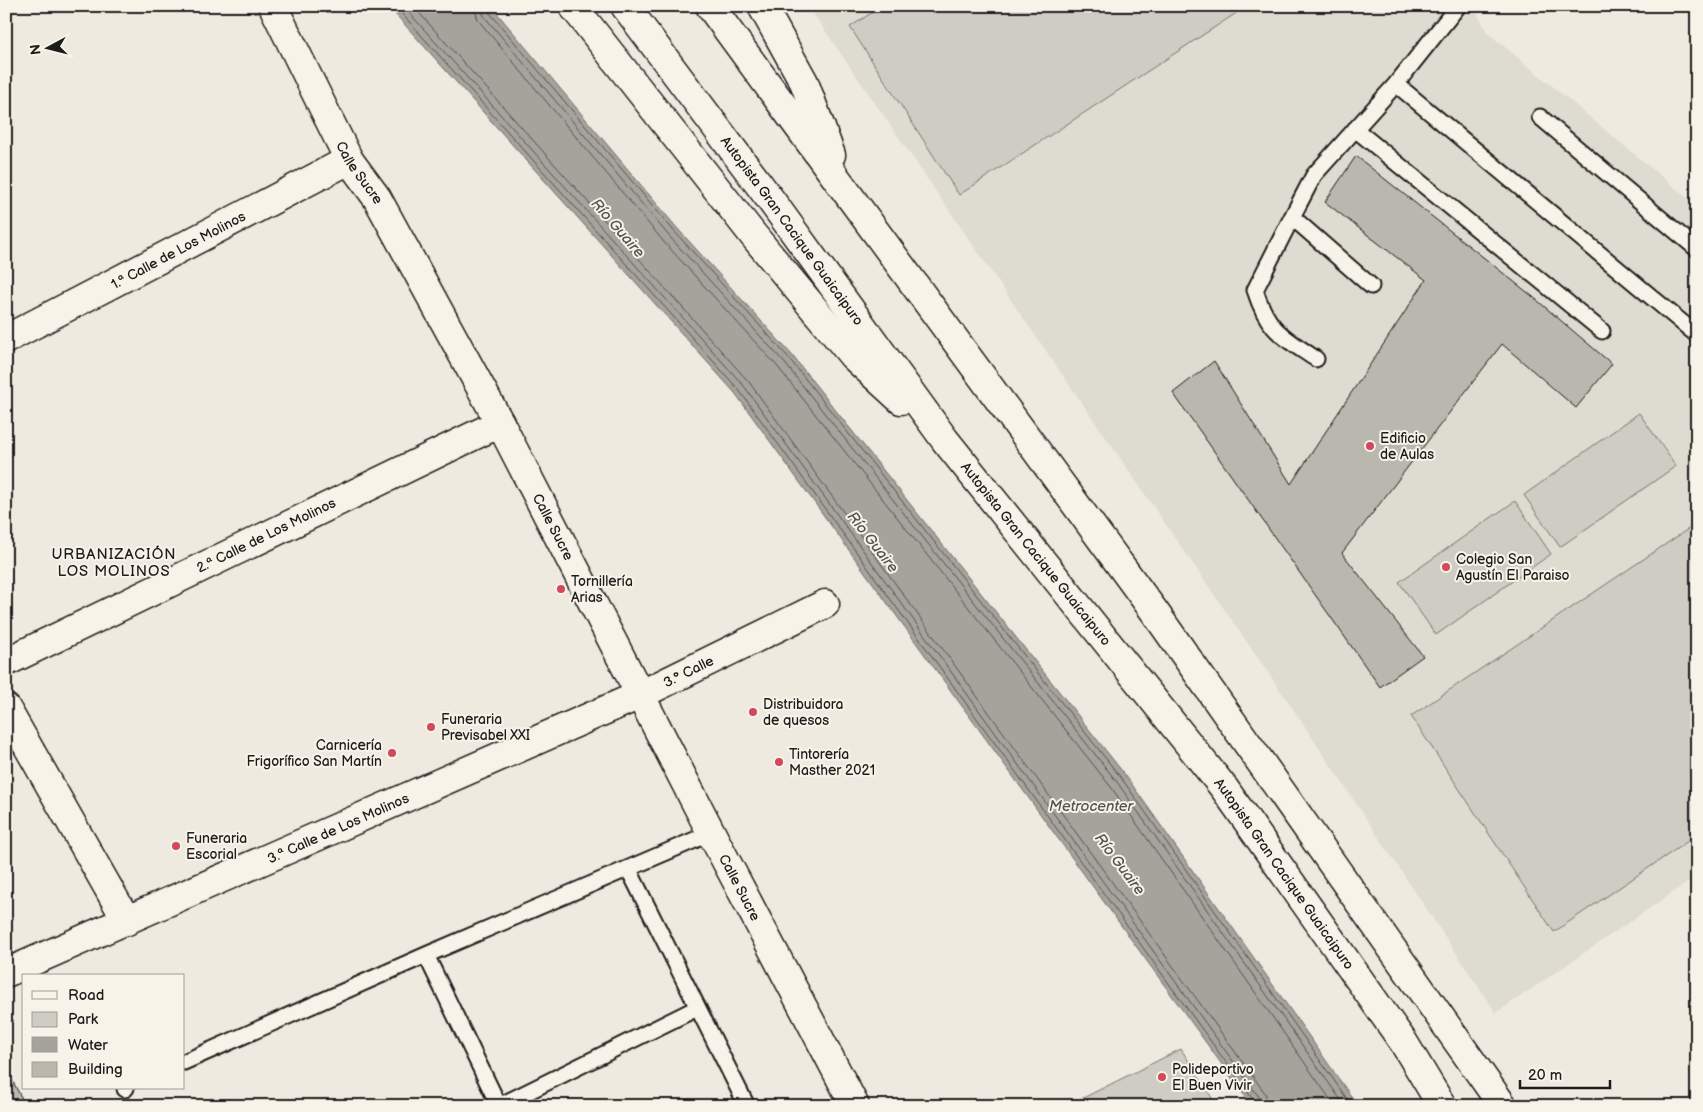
<svg xmlns="http://www.w3.org/2000/svg" width="1703" height="1112" font-family="'Balsamiq Sans',sans-serif">
<style>
.built{fill:#dedbd1}
.green{fill:#cfccc3;stroke:#767470}
.water{fill:#a6a39d;stroke:#6f6d69}
.lines{fill:none;stroke-linecap:round;stroke-linejoin:round}
.shore{stroke:#535250;stroke-width:1}
.building{fill:#bab7af;stroke:#1c1c1c}
.lane-casing{stroke:#1c1c1c;stroke-width:19}
.street-casing{stroke:#1c1c1c;stroke-width:31}
.highway-casing{stroke:#1c1c1c;stroke-width:31}
.lane{stroke:#f7f3e8;stroke-width:15}
.street{stroke:#f7f3e8;stroke-width:28}
.highway{stroke:#f7f3e8;stroke-width:28}
.poi-dot{fill:#d1495b;stroke:#f7f3e8;stroke-width:2}
.labels{text-anchor:middle;stroke-width:4;stroke-linejoin:round;paint-order:stroke}
.street-label{font-size:14px;fill:#1c1c1c;stroke:#f7f3e8}
.poi-label{font-size:14px;fill:#1c1c1c;stroke:#f7f3e8;text-anchor:start}
.water-label{font-size:15px;font-style:italic;fill:#535250;stroke:#f7f3e8}
.neighbourhood-label{font-size:15px;letter-spacing:1px;fill:#1c1c1c;stroke:#f7f3e8}
</style>
<rect width="100%" height="100%" fill="#eeeae0"/>
<filter id="ink" filterUnits="userSpaceOnUse"><feTurbulence type="fractalNoise" baseFrequency=".02" numOctaves="2"/><feDisplacementMap in="SourceGraphic" scale="10" xChannelSelector="R" yChannelSelector="G"/><feConvolveMatrix kernelMatrix="1 2 1 2 8 2 1 2 1" color-interpolation-filters="sRGB"/></filter>
<g filter="url(#ink)">
<path class="built" d="M808 6H1473L1488 33 1697 206V876L1496 1013 1287 700Z"/>
<path class="green" d="M882 6H1239L1241 10 959 195 850 27Z
M1639 413 1676 466 1560 547 1524 495Z
M1515 501 1551 554 1436 635 1399 582Z
M1697 523V835L1554 932 1411 716Z
M1181 1049 1217 1106H1067Z"/>
<path class="water" d="M388 6H491L677 228 791 354 1126 776 1358 1106H1252L735 393Z"/>
<g class="lines">
<path class="shore" d="M395 6 739 390 1254 1101 1255 1106
M403 6 744 386 1259 1097 1262 1106
M413 6 749 382 1265 1093 1269 1106
M474 6 478 20 663 241 777 366 1111 787 1335 1106
M481 6 484 16 669 236 783 361 1117 782 1345 1106
M487 6 489 12 674 231 788 357 1122 779 1352 1106"/>
</g>
<path class="building" d="M1356 156 1532 296 1612 364 1576 408 1502 344 1342 553 1423 656 1380 687 1173 393 1214 361 1291 484 1426 280 1325 202Z
M6 1069 26 1106H6Z"/>
<g class="lines">
<defs>
<path id="lane" d="M1458 6 1396 84 1697 335
M1540 117 1697 249
M1355 129 1602 331
M1292 217 1255 290C1268 331 1282 336 1316 359
M1371 286 1292 217 1314 175 1396 84
M629 870 747 1106
M426 955 499 1106
M184 1062 426 955 711 833
M125 1089 126 1088
M499 1106 697 1008"/>
<g id="street">
<path id="s1" d="M273 6 349 160 377 198 500 423 716 842 855 1106"/>
<path d="M6 339 349 160"/>
<path d="M6 662 500 423"/>
<path d="M6 708 127 921"/>
<path id="s2" d="M6 973 642 694 825 604"/>
</g>
<g id="highway">
<path d="M573 6 754 236 853 356 901 400"/>
<path id="s3" d="M625 6 770 199 945 440 1224 788 1404 1043 1442 1106"/>
<path d="M710 6 1154 611 1503 1106"/>
<path d="M762 6 804 82 831 155"/>
</g>
</defs>
<use href="#lane" class="lane-casing"/>
<use href="#street" class="street-casing"/>
<use href="#highway" class="highway-casing"/>
<use href="#lane" class="lane"/>
<use href="#street" class="street"/>
<use href="#highway" class="highway"/>
</g>
</g>
<g class="poi-dot">
<circle cx="1370" cy="446" r="5"/>
<circle cx="1446" cy="567" r="5"/>
<circle cx="561" cy="589" r="5"/>
<circle cx="753" cy="712" r="5"/>
<circle cx="431" cy="727" r="5"/>
<circle cx="392" cy="753" r="5"/>
<circle cx="779" cy="762" r="5"/>
<circle cx="176" cy="846" r="5"/>
<circle cx="1162" cy="1077" r="5"/>
</g>
<g class="labels">
<g class="street-label">
<text dy="5" stroke="none"><textPath href="#s1" startOffset="188">Calle Sucre</textPath></text>
<text dy="5" stroke="none"><textPath href="#s3" startOffset="280">Autopista Gran Cacique Guaicaipuro</textPath></text>
<text transform="translate(178 250) rotate(-28)" y="5">1.ª Calle de Los Molinos</text>
<text dy="5" stroke="none"><textPath href="#s1" startOffset="592">Calle Sucre</textPath></text>
<text transform="translate(266 535) rotate(-26)" y="5">2.ª Calle de Los Molinos</text>
<text dy="5" stroke="none"><textPath href="#s3" startOffset="685">Autopista Gran Cacique Guaicaipuro</textPath></text>
<text dy="5" stroke="none"><textPath href="#s2" startOffset="746">3.° Calle</textPath></text>
<text transform="translate(338 828) rotate(-24)" y="5">3.ª Calle de Los Molinos</text>
<text dy="5" stroke="none"><textPath href="#s3" startOffset="1090">Autopista Gran Cacique Guaicaipuro</textPath></text>
<text dy="5" stroke="none"><textPath href="#s1" startOffset="998">Calle Sucre</textPath></text>
</g>
<g class="poi-label">
<text x="1380" y="443">Edificio<tspan x="1380" dy="16">de Aulas</tspan></text>
<text x="1456" y="564">Colegio San<tspan x="1456" dy="16">Agustín El Paraiso</tspan></text>
<text x="571" y="586">Tornillería<tspan x="571" dy="16">Arias</tspan></text>
<text x="763" y="709">Distribuidora<tspan x="763" dy="16">de quesos</tspan></text>
<text x="441" y="724">Funeraria<tspan x="441" dy="16">Previsabel XXI</tspan></text>
<text x="382" y="750" text-anchor="end">Carnicería<tspan x="382" dy="16">Frigorífico San Martín</tspan></text>
<text x="789" y="759">Tintorería<tspan x="789" dy="16">Masther 2021</tspan></text>
<text x="186" y="843">Funeraria<tspan x="186" dy="16">Escorial</tspan></text>
<text x="1172" y="1074">Polideportivo<tspan x="1172" dy="16">El Buen Vivir</tspan></text>
</g>
<g class="water-label">
<text transform="translate(618 228) rotate(49)" y="5">Río Guaire</text>
<text transform="translate(873 542) rotate(52)" y="5">Río Guaire</text>
<text x="1091" y="811">Metrocenter</text>
<text transform="translate(1120 864) rotate(53)" y="5">Río Guaire</text>
</g>
<g class="neighbourhood-label">
<text x="114" y="559">URBANIZACIÓN<tspan x="114" dy="17">LOS MOLINOS</tspan></text>
</g>
</g>
<rect width="1703" height="1112" fill="none" stroke="#f7f3e8" stroke-width="25"/>
<rect x="12" y="12" width="1678" height="1087" fill="none" stroke="#1c1c1c" stroke-width="2" filter="url(#ink)"/>
<rect x="22" y="974" width="162" height="115" fill="#f7f3e8" stroke="#9f9d96"/>
<rect x="32" y="991" width="25" height="8" fill="#f7f3e8" stroke="#9f9d96"/>
<text x="68" y="1000" font-size="15" fill="#1c1c1c">Road</text>
<rect x="32" y="1012" width="25" height="15" fill="#cfccc3" stroke="#9f9d96"/>
<text x="68" y="1024" font-size="15" fill="#1c1c1c">Park</text>
<rect x="32" y="1037" width="25" height="15" fill="#a6a39d" stroke="#9f9d96"/>
<text x="68" y="1050" font-size="15" fill="#1c1c1c">Water</text>
<rect x="32" y="1062" width="25" height="15" fill="#bab7af" stroke="#9f9d96"/>
<text x="68" y="1074" font-size="15" fill="#1c1c1c">Building</text>
<g transform="translate(48 48) rotate(263)" stroke="#f7f3e8" stroke-width="4" paint-order="stroke">
<path d="M0-4L9 19L0 12L-9 19Z" fill="#1c1c1c"/>
<text y="-8" font-size="14" font-weight="bold" text-anchor="middle" fill="#1c1c1c">N</text>
</g>
<path d="M1520 1080v8h90v-8" fill="none" stroke="#1c1c1c" stroke-width="2.5"/>
<text x="1528" y="1080" font-size="15" fill="#1c1c1c" stroke="#f7f3e8" stroke-width="4" paint-order="stroke">20 m</text>
</svg>
